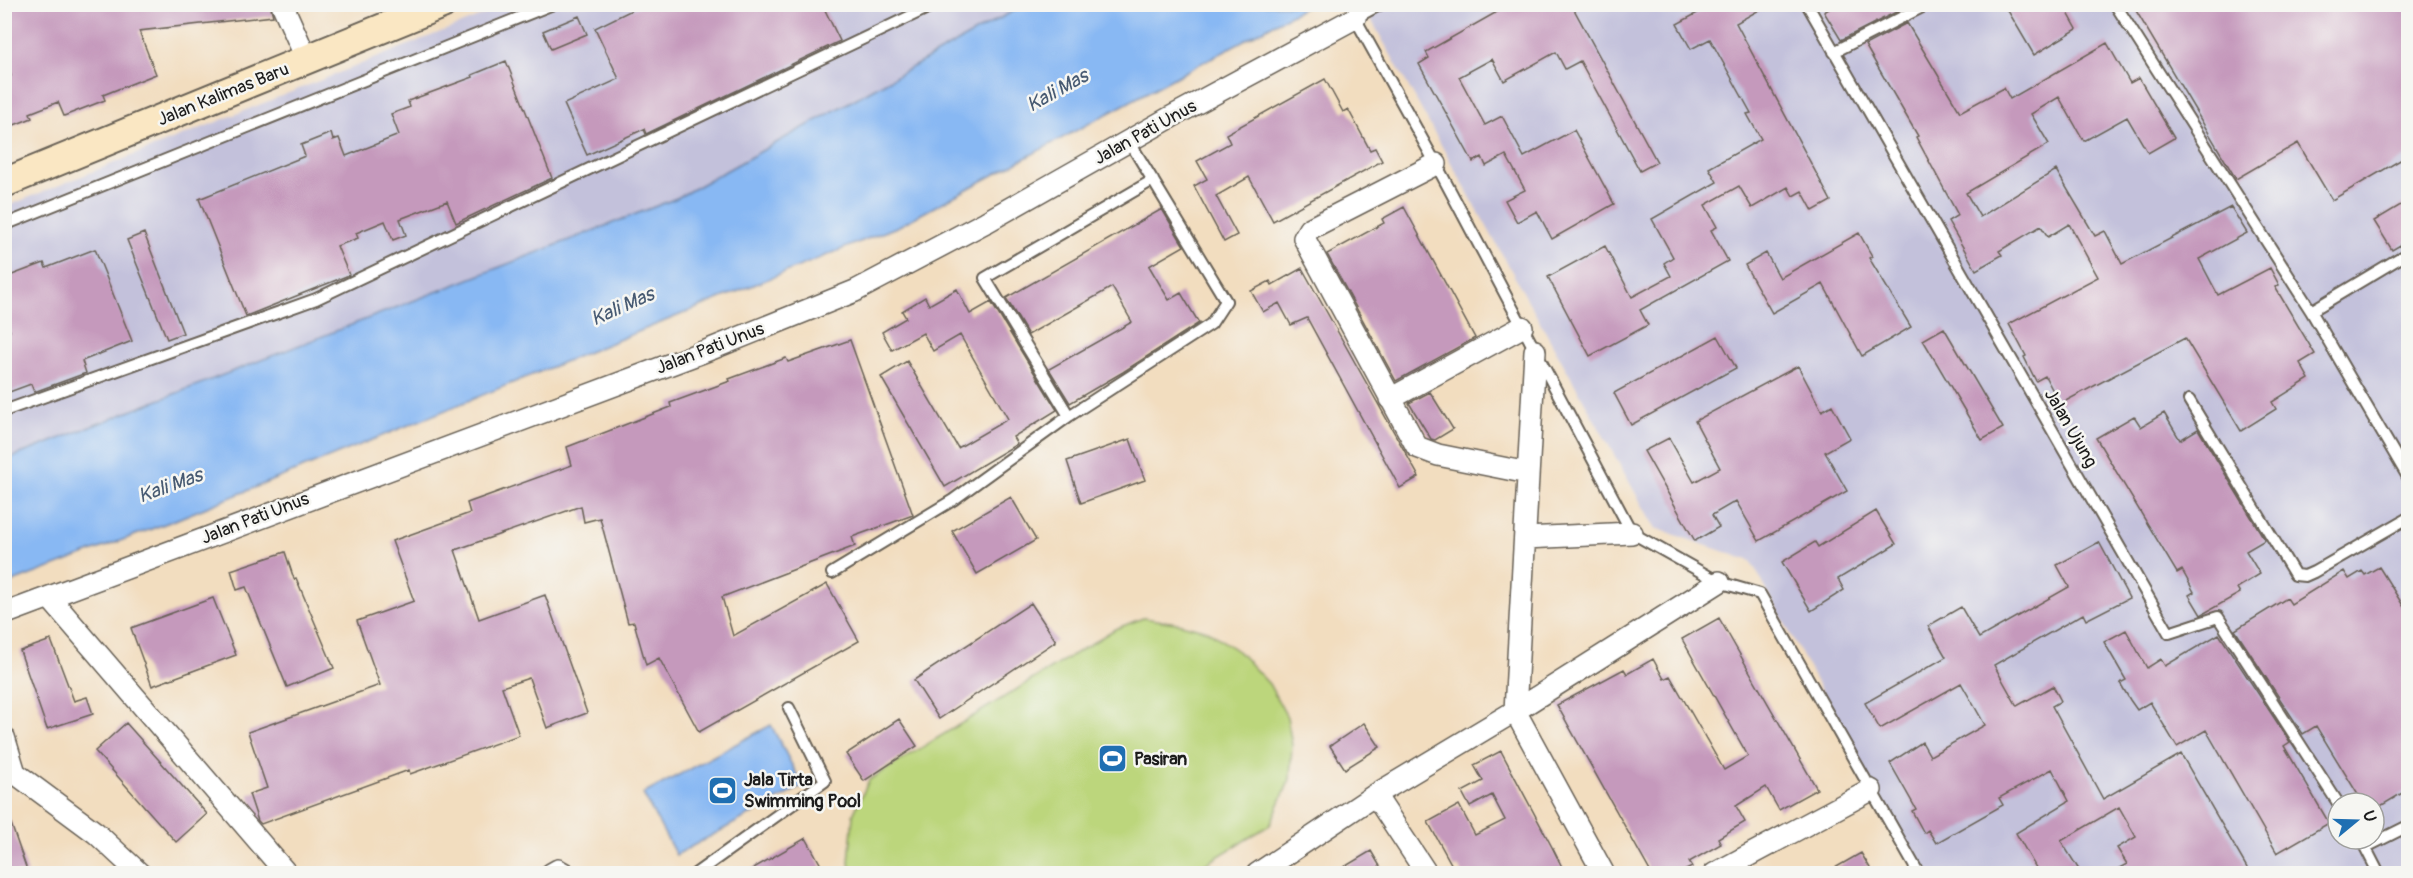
<svg xmlns="http://www.w3.org/2000/svg" width="2413" height="878" font-family="Pangolin,sans-serif">
<style>
.industrial{fill:#c3c1db;fill-rule:evenodd}
.green{fill:#bcd67b;stroke:#6c794c;stroke-width:1.5}
.water{fill:#88b8f3;stroke:#526a88;stroke-width:1.5}
.building{fill:#c599bc}
.lines{fill:none;stroke-linecap:round;stroke-linejoin:round}
.lane-casing{stroke:#676055;stroke-width:14}
.street-casing{stroke:#676055;stroke-width:24}
.secondary-casing{stroke:#676055;stroke-width:32}
.lane{stroke:#fff;stroke-width:10}
.street{stroke:#fff;stroke-width:21}
.secondary{stroke:#fae7c3;stroke-width:28}
.labels{text-anchor:middle;stroke-width:5;stroke-linejoin:round;paint-order:stroke}
.street-label{font-size:18px;fill:#1c1c1c;stroke:#f6f6f2}
.poi-label{font-size:18px;font-weight:bold;fill:#1c1c1c;stroke:#f6f6f2;text-anchor:start}
.water-label{font-size:20px;font-style:italic;fill:#475a72;stroke:#f6f6f2}
</style>
<rect width="100%" height="100%" fill="#f6f6f2"/>
<filter id="ink" filterUnits="userSpaceOnUse"><feTurbulence type="fractalNoise" baseFrequency=".0167" numOctaves="2"/><feDisplacementMap in="SourceGraphic" scale="12" xChannelSelector="R" yChannelSelector="G"/><feConvolveMatrix kernelMatrix="1 2 1 2 8 2 1 2 1" color-interpolation-filters="sRGB"/></filter>
<filter id="wash" filterUnits="userSpaceOnUse"><feTurbulence type="fractalNoise" baseFrequency=".008" numOctaves="4" result="noise"/><feDisplacementMap in="SourceGraphic" scale="24" xChannelSelector="R" yChannelSelector="G"/><feGaussianBlur stdDeviation="1.35" result="paint"/><feColorMatrix in="noise" values="0 0 0 0 0 0 0 0 0 0 0 0 0 0 0 0 0 1.4 0 .05"/><feComposite in="paint" operator="in"/></filter>
<g filter="url(#wash)">
<rect width="100%" height="100%" fill="#f2ddbf"/>
<path class="industrial" d="M508 5H1024L677 198 5 460V207Z
M1363 5H2408V873H1920L1751 561 1655 528ZM2338 803H2374V839H2338Z"/>
<path class="green" d="M1143 618 1177 623 1208 631 1239 652 1269 684 1287 717 1292 745 1290 779 1270 825 1191 873H852L849 863 853 815 869 780 1115 629Z"/>
<path class="water" d="M1024 5H1309L899 226 175 520 5 585V460L677 198Z
M771 725 803 786 676 855 643 794Z"/>
<g id="blocks">
<path class="building" d="M4 4H270L273 16 139 31 156 74 103 95 105 100 64 116 58 102 30 113 32 118 4 129V79L11 76 4 46Z
M644 4H822L840 41 646 134 644 129 587 155 564 104 619 79 595 28Z
M1511 4H1571L1657 162 1640 171 1580 61 1565 69 1556 52 1504 81 1492 59 1459 77 1485 125 1502 116 1524 157 1574 130 1614 204 1552 239 1537 211 1517 222 1505 200 1525 190 1506 155 1486 166 1482 157 1473 162 1419 64 1429 58 1426 52Z
M1714 4H1770L1736 23 1831 201 1813 211 1802 191 1793 196 1788 187 1752 208 1739 186 1705 205 1717 227 1711 230 1728 261 1640 310 1648 325 1590 356 1548 277 1605 246 1632 297 1671 276 1664 263 1673 257 1652 219 1717 182 1709 168 1761 139 1747 114 1751 113 1710 39 1691 49 1677 24Z
M1837 4H1896L1900 10 1841 40 1824 12Z
M2004 4H2063L2077 29 2034 55Z
M2132 4H2409V155L2332 200 2298 143 2236 179Z
M579 16 587 34 551 49 543 31Z
M1907 23 1960 112 2004 88 2010 99 2107 43 2130 83 2139 78 2174 138 2148 153 2127 117 2084 141 2059 97 2031 114 2049 144 1966 193 1980 217 2056 170 2095 236 2105 231 2122 264 2231 207 2247 233 2199 259 2218 295 2270 268 2279 285 2275 287 2315 354 2300 363 2309 379 2272 402 2276 409 2241 431 2185 338 2060 404 2045 376 2036 381 2024 357 2026 356 2009 324 2098 277 2069 224 2048 237 2041 226 1999 251 2002 255 1976 270 1948 221 1958 215 1916 137 1918 136 1865 45Z
M506 61 552 178 456 223 447 201 400 219 406 235 393 240 385 221 356 233 358 238 337 246 349 275 246 316 199 199 305 156 301 145 331 133 333 140 339 138 346 156 399 135 391 114 410 107 408 101 473 77 472 75Z
M1325 79 1343 112 1348 109 1370 150 1375 148 1382 161 1273 221 1249 177 1216 196 1237 235 1224 242 1194 186 1207 179 1197 161 1230 143 1226 134Z
M2409 200V240L2392 250 2374 221Z
M1404 207 1475 338 1396 381 1327 254 1384 223 1382 219Z
M1162 209 1184 246 1149 266 1169 300 1181 293 1199 323 1123 372 1070 403 1049 369 1132 322 1112 287 1028 335 1006 298Z
M144 233 183 333 167 339 127 240Z
M1859 233 1872 256 1869 258 1911 327 1862 356 1823 284 1772 313 1745 265 1766 253 1780 278Z
M95 249 132 341 82 361 86 373 34 392 31 384 4 394V333L10 331 4 315V278L44 263 46 268Z
M1302 268 1419 477 1400 488 1307 318 1291 325 1279 303 1263 312 1251 291 1270 281 1272 285Z
M957 289 970 314 991 302 1057 410 1013 437 1017 444 945 487 881 377 907 361 958 448 1008 419 960 335 933 351 923 333 892 350 882 332 906 318 902 311 925 297 929 305Z
M1944 328 2003 428 1982 440 1923 340Z
M1718 336 1736 368 1631 425 1614 393Z
M850 340 913 515 852 537 855 546 722 597 733 636 827 584 859 641 699 732 659 658 646 665 634 622 628 623 600 518 584 522 581 506 455 550 479 619 545 595 587 713 547 728 529 678 502 687 519 735 410 774 409 770 261 824 258 821 249 794 267 788 248 732 380 685 357 621 414 601 392 541 470 513 467 503 572 465 567 447 671 407 670 403 730 381 729 379 786 358 788 362Z
M1798 366 1822 411 1832 405 1850 438 1825 452 1847 491 1759 541 1736 501 1712 515 1719 527 1695 541 1644 451 1669 438 1694 482 1720 468 1695 421Z
M1430 392 1453 429 1435 440 1431 439 1409 403Z
M2164 413 2180 440 2198 429 2265 540 2246 551 2260 574 2237 588 2240 593 2201 615 2189 595 2194 592 2182 570 2177 573 2096 438 2134 416 2141 427Z
M1130 439 1145 480 1081 503 1067 461Z
M1011 497 1036 540 977 574 952 531Z
M1876 511 1896 544 1838 579 1844 590 1811 611 1782 562 1815 542 1818 547Z
M2099 542 2129 598 2086 620 2083 614 1994 665 2017 706 2053 686 2061 701 2052 706 2103 799 2181 754 2250 873H2110L2127 864 2117 848 2136 837 2119 807 2061 841 2081 873H2039L2016 833 2069 801 2052 769 1999 798 2003 805 1936 843 1928 830 1924 833 1912 811 1916 809 1890 763 1922 742 1930 756 1985 725 1961 683 1880 729 1865 703 1946 657 1928 626 1961 607 1979 638 2069 587 2057 565Z
M285 552 294 579 296 578 334 668 287 687 246 587 237 590 231 570Z
M2379 567 2409 615V789L2374 810V803H2363L2316 726 2303 734 2235 630 2287 598 2291 604 2344 571 2349 579 2362 571 2365 575Z
M213 598 236 655 152 686 131 628Z
M1031 603 1056 641 939 719 914 680Z
M1719 618 1817 789 1779 810 1766 787 1736 806 1745 822 1718 838 1721 844 1689 862 1692 867 1680 873H1651L1557 705 1624 669 1627 674 1653 659 1664 679 1670 676 1724 770 1748 756 1682 639Z
M2126 630 2147 668 2161 659 2165 666 2219 634 2290 742 2284 746 2329 823 2277 853 2206 730 2177 747 2150 702 2137 710 2130 700 2120 683 2126 680 2104 642Z
M51 640 74 701 87 697 93 714 47 729 20 651Z
M899 719 917 746 864 781 846 754Z
M126 723 207 814 176 842 95 751Z
M1364 723 1380 747 1345 769 1330 746Z
M1501 751 1553 849 1565 873H1462L1458 867 1454 869 1428 822 1459 805 1475 835 1505 820 1492 795 1470 807 1462 792 1483 781 1474 765Z
M4 812H7L28 873H4Z
M806 838 822 867 812 873H745Z
M1371 851 1384 873H1334Z
M1861 853 1873 873H1826Z"/>
</g>
</g>
<g filter="url(#ink)">
<use href="#blocks" fill-opacity="0" stroke="#676055" stroke-width="1.5"/>
<g class="lines">
<defs>
<path id="lane" d="M1381 4 1355 18 1436 164 1632 533 1719 582 1760 594 1919 874
M1807 4 2169 633 2218 617 2338 803
M2115 4 2311 311 2408 477
M1834 52 1928 4
M4 225 553 4
M2311 311 2408 253
M2189 400 2295 575 2305 576 2314 572 2408 518
M4 411 316 299 936 4
M1069 416 985 278 1153 180
M832 573 953 500 1069 416 1211 324 1226 301 1129 141
M2361 839 2379 874
M2366 847 2408 826
M695 874 825 781 789 708"/>
<path id="street" d="M282 4 307 60
M1436 164 1309 229 1304 238 1417 447 1438 455 1528 473
M1535 351 1515 711 1604 874
M1390 399 1522 327
M1525 538 1632 533
M49 597 287 874
M4 614 711 349 855 291 986 222 1171 117 1355 18
M4 737 15 773 96 833 140 874
M551 874 558 870 565 874
M1257 874 1375 795
M1427 874 1375 795 1515 711 1719 582
M1714 874 1871 790"/>
<path id="secondary" d="M4 183 442 4"/>
</defs>
<use href="#lane" class="lane-casing"/>
<use href="#street" class="street-casing"/>
<use href="#secondary" class="secondary-casing"/>
<use href="#lane" class="lane"/>
<use href="#street" class="street"/>
<use href="#secondary" class="secondary"/>
</g>
</g>
<defs>
<symbol id="stadium-square" viewBox="-11 -11 22 22"><rect x="-9" y="-9" width="18" height="18" rx="4" fill="#1f6fb2" stroke="#f6f6f2"/><path d="M0-5a6.5 5 0 1 0 0 10a6.5 5 0 1 0 0-10ZM-3.5-1.8h7v3.6h-7Z" fill="#fff"/></symbol>
</defs>
<g fill-rule="evenodd">
<use href="#stadium-square" x="1096" y="742" width="33" height="33"/>
<use href="#stadium-square" x="706" y="774" width="33" height="33"/>
</g>
<g class="labels">
<g class="street-label">
<text transform="translate(223 94) rotate(-22)" y="6">Jalan Kalimas Baru</text>
<text transform="translate(1145 132) rotate(-29)" y="6">Jalan Pati Unus</text>
<text transform="translate(710 348) rotate(-21)" y="6">Jalan Pati Unus</text>
<text transform="translate(2071 428) rotate(60)" y="6">Jalan Ujung</text>
<text transform="translate(255 518) rotate(-21)" y="6">Jalan Pati Unus</text>
</g>
<g class="poi-label">
<text x="1134" y="765">Pasiran</text>
<text x="744" y="786">Jala Tirta<tspan x="744" dy="21">Swimming Pool</tspan></text>
</g>
<g class="water-label">
<text transform="translate(1057 90) rotate(-29)" y="7">Kali Mas</text>
<text transform="translate(622 306) rotate(-24)" y="7">Kali Mas</text>
<text transform="translate(170 485) rotate(-20)" y="7">Kali Mas</text>
</g>
</g>
<rect width="2413" height="878" fill="none" stroke="#f6f6f2" stroke-width="24"/>
<g transform="translate(2356 821) rotate(71)"><circle r="28" fill="#f6f6f2" stroke="#9f9f9c" stroke-width="1.5"/>
<path d="M0-4.5L10 22L0 15L-10 22Z" fill="#1f6fb2"/>
<text y="-9" font-size="16" font-weight="bold" text-anchor="middle" fill="#1c1c1c">U</text>
</g>
</svg>
